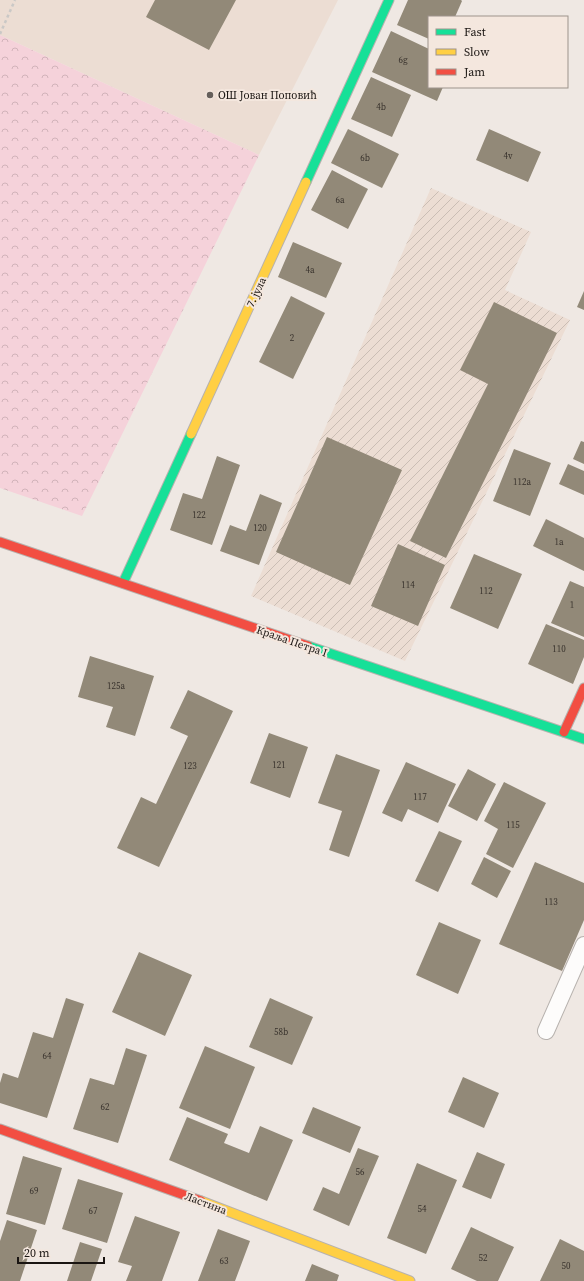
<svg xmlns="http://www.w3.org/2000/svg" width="584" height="1281" font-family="'Source Serif 4',serif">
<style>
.built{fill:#ecddd3}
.industrial{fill:url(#industrial-furrows)}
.forest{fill:url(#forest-crowns)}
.building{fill:#928978}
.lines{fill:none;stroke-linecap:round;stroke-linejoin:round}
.lane-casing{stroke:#b7b2ae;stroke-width:18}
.fast-casing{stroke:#b7b2ae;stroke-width:11}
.slow-casing{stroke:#b7b2ae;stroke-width:11}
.jam-casing{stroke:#b7b2ae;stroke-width:11}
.path{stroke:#cac8c6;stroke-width:2.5;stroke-dasharray:3 3;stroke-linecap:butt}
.lane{stroke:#fdfcfb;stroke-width:16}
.fast{stroke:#16e098;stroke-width:9}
.slow{stroke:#ffcf43;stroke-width:9}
.jam{stroke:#f24e42;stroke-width:9}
.poi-dot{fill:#655f5b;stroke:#f4e7de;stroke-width:1.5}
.labels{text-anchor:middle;stroke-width:4;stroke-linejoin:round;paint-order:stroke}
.number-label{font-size:9px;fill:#38322c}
.poi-label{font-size:11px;fill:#1a1512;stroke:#f4e7de;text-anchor:start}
.street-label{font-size:11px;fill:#1a1512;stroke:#f4e7de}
</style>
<defs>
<pattern id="industrial-furrows" width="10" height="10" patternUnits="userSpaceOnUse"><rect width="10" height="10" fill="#ecddd3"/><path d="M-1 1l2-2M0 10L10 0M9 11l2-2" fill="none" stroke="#cabdb4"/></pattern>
<pattern id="forest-crowns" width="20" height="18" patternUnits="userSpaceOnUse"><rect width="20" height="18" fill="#f5d2da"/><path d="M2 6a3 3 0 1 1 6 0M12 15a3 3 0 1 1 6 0" fill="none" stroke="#d1b3ba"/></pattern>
</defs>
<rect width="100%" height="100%" fill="#efe8e3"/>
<path class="built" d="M0 0H338L259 155 0 35Z"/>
<path class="industrial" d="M431 188 531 232 505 290 570 320 405 661 251 596Z"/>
<path class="forest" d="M0 35 259 155 82 516 0 488Z"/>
<path class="building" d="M155 0H236L209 50 146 17Z
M408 0H461L462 1 455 17H429V39L397 25Z
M391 31 429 49V87H443L437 101 372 72Z
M371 77 411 95 392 137 351 119Z
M348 129 399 154 382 188 331 163Z
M489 129 541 152 528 182 476 160Z
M332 170 368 189 348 229 311 210Z
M293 242 342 263 326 298 278 277Z
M584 291V310L577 307Z
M291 296 325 313 293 379 259 362Z
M494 302 557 333 446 558 410 541 488 384 460 370Z
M327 437 402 470 350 585 276 552Z
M581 441 584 442V464L573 459Z
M514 449 551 463 530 516 493 501Z
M217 456 240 465 212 545 170 530 183 493 202 499Z
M568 464 584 471V495L559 484Z
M260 494 282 503 259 565 220 551 230 525 246 531Z
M546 519 584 538V571L533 546Z
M398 544 445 565 418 626 371 606Z
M474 554 522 574 498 629 450 608Z
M570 581 584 587V637L551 623Z
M546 624 584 640V657L573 684 528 664Z
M90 656 154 676 135 736 106 727 113 707 78 697Z
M188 690 233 711 159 867 117 848 141 797 156 804 188 736 170 728Z
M269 733 308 747 290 798 250 783Z
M336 754 380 770 349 857 329 850 342 811 318 803Z
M406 762 456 784 438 823 408 809 402 822 382 813Z
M468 769 496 784 477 821 448 806Z
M504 782 546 803 513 868 486 854 498 829 484 821Z
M439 831 462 841 438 892 415 881Z
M484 857 511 871 497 898 471 884Z
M535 862 584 883V920L562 971 499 944Z
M439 922 481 940 458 994 416 975Z
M139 952 192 975 165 1036 112 1012Z
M66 998 84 1004 47 1118 0 1103V1083L3 1073 18 1078 33 1032 53 1038Z
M270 998 313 1017 292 1065 249 1047Z
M205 1046 255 1067 230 1129 179 1108Z
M126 1048 147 1055 118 1143 73 1129 90 1078 114 1085Z
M463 1077 499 1093 484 1128 448 1112Z
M313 1107 361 1127 350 1153 302 1133Z
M187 1117 228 1134 224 1143 249 1153 260 1126 293 1140 267 1201 169 1160Z
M358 1148 379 1156 349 1226 313 1210 323 1187 339 1194Z
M477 1152 505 1164 491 1199 462 1187Z
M23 1156 62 1168 45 1225 6 1214Z
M417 1163 457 1180 426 1254 387 1238Z
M78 1179 123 1193 107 1243 62 1229Z
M135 1216 180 1232 162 1281H126L132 1266 118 1262Z
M7 1220 37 1230 20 1281H0V1241Z
M471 1227 514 1247 498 1281H477L451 1269Z
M218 1229 250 1241 235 1281H198Z
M560 1239 584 1251V1281H540Z
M80 1242 102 1249 91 1281H67Z
M312 1264 339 1275 337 1281H305Z"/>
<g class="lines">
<defs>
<path id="lane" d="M546 1031 584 945"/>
<path id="fast" d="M306 182 389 0
M123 583 191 434
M308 646 584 739"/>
<path id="slow" d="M191 434 306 182
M201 1201 410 1281"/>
<path id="jam" d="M0 542 308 646
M564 732 584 688
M0 1129 201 1201"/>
</defs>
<use href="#lane" class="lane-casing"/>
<use href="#fast" class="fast-casing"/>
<use href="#slow" class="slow-casing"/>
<use href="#jam" class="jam-casing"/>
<path class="path" d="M0 34 15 0"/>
<use href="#lane" class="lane"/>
<use href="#fast" class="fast"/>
<use href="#slow" class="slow"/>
<use href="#jam" class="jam"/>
</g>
<circle class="poi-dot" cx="210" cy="95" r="4"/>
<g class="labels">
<g class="number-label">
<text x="403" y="63">6g</text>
<text x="381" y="110">4b</text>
<text x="508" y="159">4v</text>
<text x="365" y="161">6b</text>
<text x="340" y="203">6a</text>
<text x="310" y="273">4a</text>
<text x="292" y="341">2</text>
<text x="522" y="485">112a</text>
<text x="199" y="518">122</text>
<text x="260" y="531">120</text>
<text x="559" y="545">1a</text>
<text x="408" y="588">114</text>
<text x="486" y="594">112</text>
<text x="572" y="608">1</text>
<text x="559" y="652">110</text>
<text x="116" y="689">125a</text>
<text x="279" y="768">121</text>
<text x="190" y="769">123</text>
<text x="420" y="800">117</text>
<text x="513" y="828">115</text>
<text x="551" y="905">113</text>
<text x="281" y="1035">58b</text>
<text x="47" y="1059">64</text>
<text x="105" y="1110">62</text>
<text x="360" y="1175">56</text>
<text x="34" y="1194">69</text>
<text x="422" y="1212">54</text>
<text x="93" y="1214">67</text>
<text x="483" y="1261">52</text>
<text x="224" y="1264">63</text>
<text x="566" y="1269">50</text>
</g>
<g class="poi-label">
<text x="218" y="99">ОШ Јован Поповић</text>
</g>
<g class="street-label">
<text transform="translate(256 292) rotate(-65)" y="4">7. јула</text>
<text transform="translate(292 641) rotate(19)" y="4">Краља Петра I</text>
<text transform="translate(206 1203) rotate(21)" y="4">Ластина</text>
</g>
</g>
<rect x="428" y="16" width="140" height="72" fill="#f4e7de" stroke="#9d938c"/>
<rect x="436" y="29" width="20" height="6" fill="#16e098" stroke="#9d938c"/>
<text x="464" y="36" font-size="12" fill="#1a1512">Fast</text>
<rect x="436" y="49" width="20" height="6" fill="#ffcf43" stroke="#9d938c"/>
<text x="464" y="56" font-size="12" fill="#1a1512">Slow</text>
<rect x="436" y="69" width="20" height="6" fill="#f24e42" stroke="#9d938c"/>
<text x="464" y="76" font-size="12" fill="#1a1512">Jam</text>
<path d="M18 1257v6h86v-6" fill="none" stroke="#1a1512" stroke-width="2"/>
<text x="24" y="1257" font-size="12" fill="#1a1512" stroke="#f4e7de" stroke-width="3" paint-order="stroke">20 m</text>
</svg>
